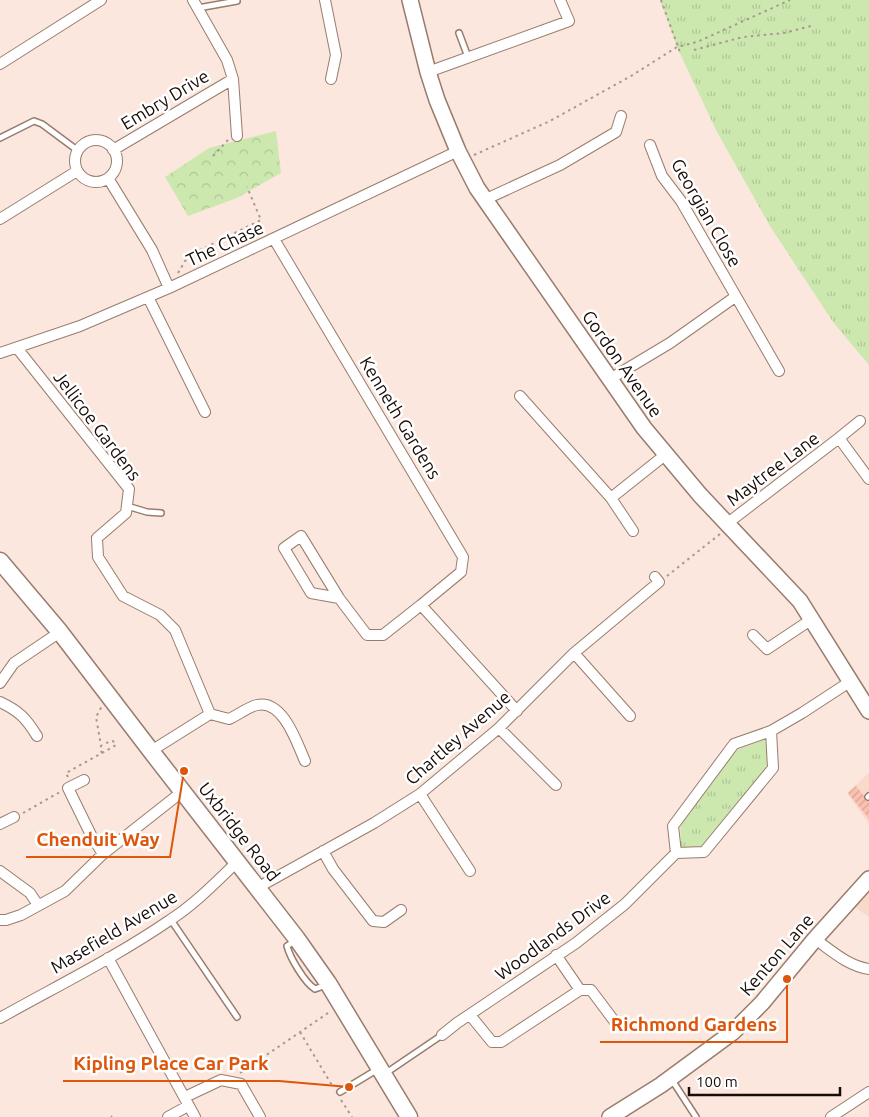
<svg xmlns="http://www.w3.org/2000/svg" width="869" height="1117" font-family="Ubuntu,sans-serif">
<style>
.built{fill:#f9d9c9}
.grass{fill:url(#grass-tufts)}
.park{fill:url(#park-crowns)}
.building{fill:url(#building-hatch)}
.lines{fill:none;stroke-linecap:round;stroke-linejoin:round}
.lane-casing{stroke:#997c6d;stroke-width:8}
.street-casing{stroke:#997c6d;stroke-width:12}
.secondary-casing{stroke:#997c6d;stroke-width:18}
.primary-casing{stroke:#997c6d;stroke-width:19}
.path{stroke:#a99890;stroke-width:2;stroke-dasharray:2.5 4;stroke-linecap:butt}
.lane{stroke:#fff;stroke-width:5}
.street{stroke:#fff;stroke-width:10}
.secondary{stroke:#fff;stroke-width:15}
.primary{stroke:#fff;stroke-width:16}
.labels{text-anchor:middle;stroke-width:5;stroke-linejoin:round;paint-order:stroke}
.street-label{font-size:18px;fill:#170c07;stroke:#fff}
.leader{fill:none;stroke:#de550c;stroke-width:2}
.callout-dot{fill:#de550c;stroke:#fff;stroke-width:2}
.callout-label{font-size:19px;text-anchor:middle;font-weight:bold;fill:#de550c;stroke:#fff;stroke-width:5;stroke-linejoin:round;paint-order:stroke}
</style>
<defs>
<pattern id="grass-tufts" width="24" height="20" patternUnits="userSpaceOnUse" patternTransform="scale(1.25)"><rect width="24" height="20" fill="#cce8af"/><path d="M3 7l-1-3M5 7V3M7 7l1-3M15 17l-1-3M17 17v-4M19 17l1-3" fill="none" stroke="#aec695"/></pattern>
<pattern id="park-crowns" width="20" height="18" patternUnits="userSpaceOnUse" patternTransform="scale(1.25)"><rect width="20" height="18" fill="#cce8af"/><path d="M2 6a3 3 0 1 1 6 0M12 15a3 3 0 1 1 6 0" fill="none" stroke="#aec695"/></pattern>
<pattern id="building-hatch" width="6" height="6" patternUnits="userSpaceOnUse" patternTransform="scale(1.25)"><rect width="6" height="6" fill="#fcc0b1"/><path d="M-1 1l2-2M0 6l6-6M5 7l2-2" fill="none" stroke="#d7a497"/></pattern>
</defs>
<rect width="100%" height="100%" fill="#fbe7dd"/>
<path class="built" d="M869 773V824L847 793Z
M869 893V917L855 907Z"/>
<path class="grass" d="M660 0H869V365L833 322 770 226 717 132 677 47Z
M765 739 769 767 702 847H681L680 820 735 751Z"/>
<path class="park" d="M276 131 281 173 237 198 188 216 165 177 209 148Z"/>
<path class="building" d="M856 786 864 796 865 800 869 802V819L848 793Z"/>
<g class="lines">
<defs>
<path id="lane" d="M198 8 237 1
M459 33 468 57
M0 138 34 121 42 124 77 150
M127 506 147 512 161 513
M868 797 869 796
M171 920 237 1017
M296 940 287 946C290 958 305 983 315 989L326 985
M386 1073 442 1035
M672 1080 696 1117
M340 1092 378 1069"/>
<path id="street" d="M193 0 227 60 233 79 237 136
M325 0 336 55 331 79
M0 64 101 0
M428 72 569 21 560 0
M75 161a21 21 0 1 1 42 0a21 21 0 1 1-42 0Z
M650 145 662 176 681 201 779 371
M113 150 233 79
M108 178 152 250 169 288
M484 200 560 165 616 132 621 116
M0 219 77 171
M274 239 463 557 461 572 421 605
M148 297 205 412
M17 348 129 489 126 513 97 538 98 557 123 596 160 615 175 630 210 714 151 751
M0 353 80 326 169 288 458 151
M610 379 670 343 735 297
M520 396 611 498 665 455
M839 438 869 479
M611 498 633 531
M729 527 733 519 839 438 860 421
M339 598 311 593 284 548 301 536 339 598 367 635H383L421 605 517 711
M753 635 767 649 812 619
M574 653 630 716
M0 683 14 663 60 632
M0 702C19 711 26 718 37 736
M210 714 229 719C238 715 248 707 257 705 283 699 297 743 305 761
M499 728 556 785
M84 780 68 788 91 835 103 854
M420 794 470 871
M0 824 14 817
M323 851 333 869 373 921 384 922 401 910
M676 853 673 826 734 744 771 731 802 713 851 681
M0 871 30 893 38 905
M257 888 374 823 420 794 499 728 574 653 659 582 655 577
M0 920H6L21 915 65 891 103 854 183 791
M815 939C832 951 848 966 869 969
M556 955 580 990
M108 958 195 1117
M470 1015 492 1042H501L580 990H591L615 1022
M0 1018C57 986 116 957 170 920 195 904 216 882 237 862
M442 1035 457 1023 576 943 625 904 676 853 704 852 773 768 771 731
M185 1097 221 1080 241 1084 260 1117
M168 1117 188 1106
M831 1117 869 1092"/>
<path id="secondary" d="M410 0 428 72 437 100 458 151 477 188 644 428 700 495 800 601 869 711
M610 1117 661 1085 733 1032 762 1003 815 939 869 879"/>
<path id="primary" d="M0 561 60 632 151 751 297 939 328 983 409 1117"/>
</defs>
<use href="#lane" class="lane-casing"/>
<use href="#street" class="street-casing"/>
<use href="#secondary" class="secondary-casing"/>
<use href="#primary" class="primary-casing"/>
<path class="path" d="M661 0 681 55
M694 50 743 37 784 33 811 26
M474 155 550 121 631 76 677 47 697 42 790 0
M213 156 228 140
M178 273 188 256 261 220 247 187
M667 576 720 534
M102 753 116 745 113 741H111L102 745
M68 777 66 773 102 753 100 749 101 746 96 717 102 706
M23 813 60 792
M300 1032 333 1087
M240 1073 331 1011
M341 1100 352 1117
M111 1116 112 1117"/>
<use href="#lane" class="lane"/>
<use href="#street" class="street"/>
<use href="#secondary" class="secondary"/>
<use href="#primary" class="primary"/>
</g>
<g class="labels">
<g class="street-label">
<text transform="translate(165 100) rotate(-31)" y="6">Embry Drive</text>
<text transform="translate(706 213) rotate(60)" y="6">Georgian Close</text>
<text transform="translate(225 244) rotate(-25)" y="6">The Chase</text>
<text transform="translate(622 364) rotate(55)" y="6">Gordon Avenue</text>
<text transform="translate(400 418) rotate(59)" y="6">Kenneth Gardens</text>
<text transform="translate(97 426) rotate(53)" y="6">Jellicoe Gardens</text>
<text transform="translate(773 469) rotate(-37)" y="6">Maytree Lane</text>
<text transform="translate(458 738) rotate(-41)" y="6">Chartley Avenue</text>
<text transform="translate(239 832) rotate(52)" y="6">Uxbridge Road</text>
<text transform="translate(114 932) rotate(-31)" y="6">Masefield Avenue</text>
<text transform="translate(553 936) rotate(-36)" y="6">Woodlands Drive</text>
<text transform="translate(777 955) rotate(-49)" y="6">Kenton Lane</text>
</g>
</g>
<path class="leader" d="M184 771L170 857H26M787 979L787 1042H600M349 1087L279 1081H63"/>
<g class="callout-dot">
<circle cx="184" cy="771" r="5"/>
<circle cx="787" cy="979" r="5"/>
<circle cx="349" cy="1087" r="5"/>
</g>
<g class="callout-label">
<text x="98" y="846">Chenduit Way</text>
<text x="694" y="1031">Richmond Gardens</text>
<text x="171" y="1070">Kipling Place Car Park</text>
</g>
<path d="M689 1087v8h151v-8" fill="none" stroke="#170c07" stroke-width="2.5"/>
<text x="696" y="1087" font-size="15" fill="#170c07" stroke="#ffffff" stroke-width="4" paint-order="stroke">100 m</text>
</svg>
